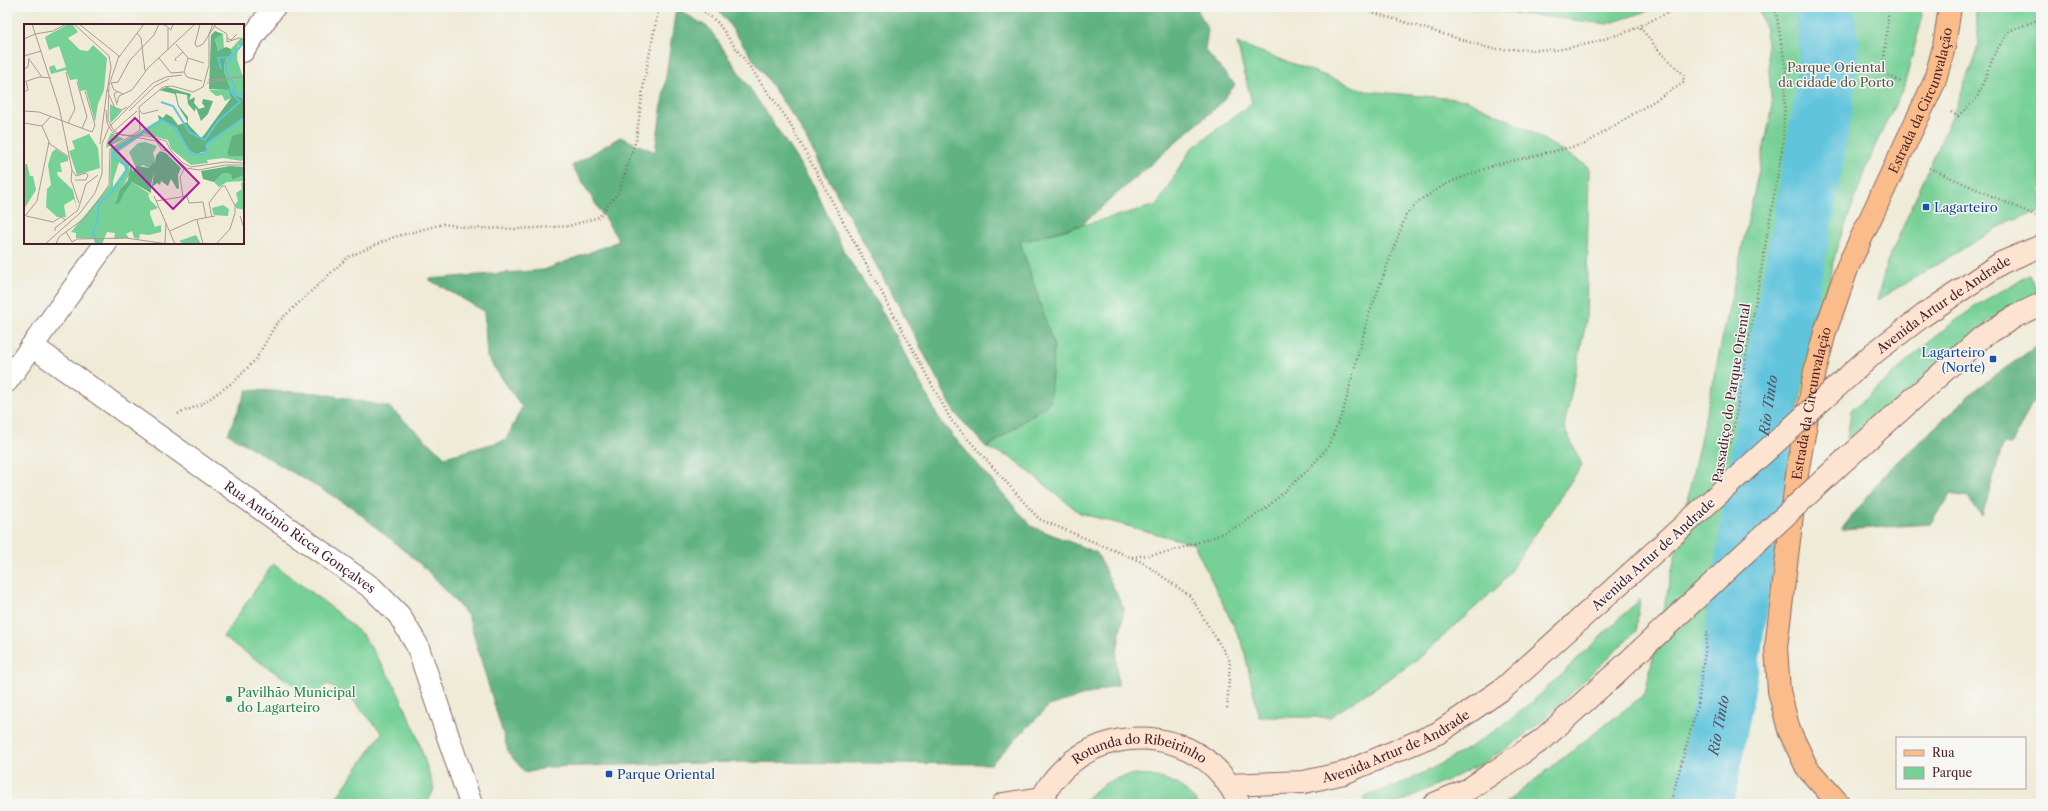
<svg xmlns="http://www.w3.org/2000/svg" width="2048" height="811" font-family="'Libre Caslon Text',serif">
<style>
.green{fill:#77d197;stroke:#607861}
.forest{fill:#61b380;stroke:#566956}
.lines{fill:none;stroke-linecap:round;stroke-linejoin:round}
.stream{stroke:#60c4dd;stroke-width:10}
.river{stroke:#60c4dd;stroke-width:59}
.minor-casing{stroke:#846667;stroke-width:24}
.secondary-casing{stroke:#846667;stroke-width:24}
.primary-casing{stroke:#846667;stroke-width:24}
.path{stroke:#846667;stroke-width:2.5;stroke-dasharray:1 3;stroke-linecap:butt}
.minor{stroke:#fff;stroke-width:22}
.secondary{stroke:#fde4d0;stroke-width:22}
.primary{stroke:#f9bc8a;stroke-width:22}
.secondary-bridge-casing{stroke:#846667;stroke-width:24;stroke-linecap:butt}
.secondary-bridge{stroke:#fde4d0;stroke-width:22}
.transit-dot{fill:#1a4fb4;stroke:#f6f6f2;stroke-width:1.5}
.leisure-dot{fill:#2e9e5b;stroke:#f6f6f2;stroke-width:1.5}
.labels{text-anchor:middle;stroke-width:3;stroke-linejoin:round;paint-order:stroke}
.park-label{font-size:13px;fill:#58544b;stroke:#f6f6f2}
.street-label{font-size:13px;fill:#4a1f2b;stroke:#f6f6f2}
.transit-label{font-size:13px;fill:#164399;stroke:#f6f6f2;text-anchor:start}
.leisure-label{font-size:13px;fill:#27864d;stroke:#f6f6f2;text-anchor:start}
.water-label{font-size:14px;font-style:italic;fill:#515160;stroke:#f6f6f2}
.inset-river{fill:none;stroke:#60c4dd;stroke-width:2}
.inset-road{fill:none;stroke:#ad9992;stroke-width:1}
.view{fill:#b5179e;fill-opacity:0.15;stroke:#b5179e;stroke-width:2}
.inset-edge{fill:none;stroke:#4a1f2b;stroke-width:2}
</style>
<rect width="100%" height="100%" fill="#f6f6f2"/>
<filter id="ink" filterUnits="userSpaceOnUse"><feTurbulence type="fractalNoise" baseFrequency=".025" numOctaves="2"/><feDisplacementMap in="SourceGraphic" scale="8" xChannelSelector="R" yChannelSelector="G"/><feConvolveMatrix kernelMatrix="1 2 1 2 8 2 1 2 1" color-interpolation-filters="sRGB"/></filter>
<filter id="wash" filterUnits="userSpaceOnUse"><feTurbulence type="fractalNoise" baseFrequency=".012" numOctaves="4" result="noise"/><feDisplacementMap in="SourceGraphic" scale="16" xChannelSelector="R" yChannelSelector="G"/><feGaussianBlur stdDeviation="0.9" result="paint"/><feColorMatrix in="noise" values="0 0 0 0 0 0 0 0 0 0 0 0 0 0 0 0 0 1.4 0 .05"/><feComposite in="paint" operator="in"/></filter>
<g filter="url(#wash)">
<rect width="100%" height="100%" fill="#efebd7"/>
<path class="green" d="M1464 7H1660L1607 24Z
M1758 7H1921L1922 19 1904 86 1874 148 1837 247 1741 643 1713 804H1504L1645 694 1772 110 1766 30Z
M1975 7H2041V211L2010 221 1877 300 1886 265 1956 107 1979 44Z
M1237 43 1366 91 1467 100 1523 127 1589 167 1586 322 1564 427 1582 465 1502 583 1416 661 1330 717H1259L1243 645 1194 544 1080 513 1012 458 987 448 1050 402 1020 242 1157 205 1191 149 1252 103Z
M2030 275 2038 293 1990 320 1846 447 1851 411 1943 330 1980 303Z
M273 564 328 605 363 635 395 686 415 730 434 789 427 804H332L382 733 352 699 327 684 313 698 223 637Z
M1640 599 1636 631 1543 720 1521 738 1484 763 1395 804H1365L1364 797C1380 791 1397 786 1413 778 1455 758 1495 733 1530 704Z
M1134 774C1158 776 1184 781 1197 804H1082C1097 785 1111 779 1134 774Z"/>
<path class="forest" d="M717 7H1196L1208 30 1205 50 1235 85 1218 106 1081 225 1020 242 1054 346 1050 402 987 448 955 413 901 310 797 122Z
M676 8 709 28 781 135 814 186 844 252 877 302 941 422 1031 526 1097 553 1124 609 1116 659 1118 685 1049 706 991 764 736 762 547 767 526 773 509 754 468 616 426 569 353 508 228 434 247 390 320 393 389 407 445 457 506 440 522 407 487 357 484 311 428 279 544 270 619 241 572 166 620 137 655 152Z
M2041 343V395L2030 407 2011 445 2003 444 1982 516 1967 497 1950 494 1930 524 1841 530 1886 473 1977 388Z"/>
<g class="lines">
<path class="stream" d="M1829 42 1856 64"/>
<path class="river" id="s1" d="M1704 804 1728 675 1775 360 1800 238 1824 99 1829 42 1824 7"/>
</g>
</g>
<g filter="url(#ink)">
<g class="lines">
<defs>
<g id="minor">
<path d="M243 51 274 7"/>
<path id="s2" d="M32 346 372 588 399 615 417 645 471 804"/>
<path d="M7 381 106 243"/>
</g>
<g id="secondary">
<path id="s3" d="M1874 353 1924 315 2001 263 2041 246"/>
<path d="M1846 459 1982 337 2016 316 2041 304"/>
<path id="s4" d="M1229 785 1304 782 1344 773 1438 733 1504 688 1628 576"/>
<path d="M1003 804 1042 798"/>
<path id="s5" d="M1040 804C1046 787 1059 772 1073 761 1121 724 1195 733 1229 785 1233 790 1236 798 1239 804"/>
<path d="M1434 804 1469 789 1543 739 1616 673"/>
</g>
<g id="primary">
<path id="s6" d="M1839 804 1807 768 1789 730 1779 691 1776 647 1797 474 1815 371 1825 332 1848 266 1934 83 1944 47 1950 7"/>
</g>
</defs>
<use href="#minor" class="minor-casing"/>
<use href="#secondary" class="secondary-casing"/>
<use href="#primary" class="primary-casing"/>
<path class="path" d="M698 7 717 22 788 120 951 420 1039 519 1142 562 1190 596 1230 661 1227 711
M1355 7 1492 49 1557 50 1592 43 1629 31 1680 7
M1889 7 1883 72 1902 83
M1951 112 1958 116 1977 98 1996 51 2009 31 2035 21 2041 22
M1929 168 2039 217
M178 414 202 404 236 380 256 359 276 324 348 257 394 237 443 224 471 228 520 229 569 226 599 217 619 191 636 140 644 82 659 7
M1731 443 1783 144 1786 70 1775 7
M1132 557 1166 553 1214 537 1238 526 1264 510 1308 470 1328 447 1343 412 1368 317 1406 215 1420 200 1448 183 1495 165 1585 144 1683 83 1684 75 1659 51 1639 26
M1670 804 1698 704 1708 629"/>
<use href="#minor" class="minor"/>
<use href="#secondary" class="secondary"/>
<use href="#primary" class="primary"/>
<defs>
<path id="secondary-bridge" d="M1628 576 1874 353
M1616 673 1846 459"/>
</defs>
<use href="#secondary-bridge" class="secondary-bridge-casing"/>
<use href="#secondary-bridge" class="secondary-bridge"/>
</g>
</g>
<g class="transit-dot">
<rect x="1922" y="203" width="8" height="8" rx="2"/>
<rect x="1989" y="355" width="8" height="8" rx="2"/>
<rect x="605" y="770" width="8" height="8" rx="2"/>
</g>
<circle class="leisure-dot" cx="229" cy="699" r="4"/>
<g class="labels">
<g class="park-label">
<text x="1836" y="72">Parque Oriental<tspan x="1836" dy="15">da cidade do Porto</tspan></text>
</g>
<g class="street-label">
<text dy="5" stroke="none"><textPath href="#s6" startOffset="745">Estrada da Circunvalação</textPath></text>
<text dy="5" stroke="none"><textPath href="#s3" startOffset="85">Avenida Artur de Andrade</textPath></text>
<text transform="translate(1731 393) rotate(-81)" y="5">Passadiço do Parque Oriental</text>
<text dy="5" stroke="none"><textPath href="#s6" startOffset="421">Estrada da Circunvalação</textPath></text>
<text dy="5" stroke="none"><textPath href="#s2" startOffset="329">Rua António Ricca Gonçalves</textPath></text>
<text transform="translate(1653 554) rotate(-42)" y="5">Avenida Artur de Andrade</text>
<text dy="5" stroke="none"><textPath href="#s4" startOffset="174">Avenida Artur de Andrade</textPath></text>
<text dy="5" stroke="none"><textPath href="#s5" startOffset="126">Rotunda do Ribeirinho</textPath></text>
</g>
<g class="transit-label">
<text x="1934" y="212">Lagarteiro</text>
<text x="1985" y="357" text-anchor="end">Lagarteiro<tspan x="1985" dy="15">(Norte)</tspan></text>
<text x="617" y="779">Parque Oriental</text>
</g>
<g class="leisure-label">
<text x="237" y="697">Pavilhão Municipal<tspan x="237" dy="15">do Lagarteiro</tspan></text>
</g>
<g class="water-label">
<text dy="5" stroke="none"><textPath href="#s1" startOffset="404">Rio Tinto</textPath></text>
<text dy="5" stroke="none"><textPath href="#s1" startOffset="80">Rio Tinto</textPath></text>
</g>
</g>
<g transform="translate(24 24)">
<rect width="220" height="220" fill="#efebd7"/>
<path d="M44 0H48L54 8 44 14 56 26 64 27 69 21 83 34 80 66 74 80 71 98 62 66 56 67 53 55 46 56 42 46 27 50 25 43 30 41 33 46 42 43 35 22 25 26 21 13ZM199 10 200 25 194 27 191 15ZM218 13 220 20 214 22 213 35 220 56V75L208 69 200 47 201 37 208 29 207 25ZM185 66H204L207 74 201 77 198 71 192 72ZM86 80 98 87 87 99 86 96ZM220 93V136L217 137 199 134 183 136 184 139 167 141 147 125 144 116 120 110 95 127 105 141V151L92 176 108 158 126 170 124 171 126 176 134 184 126 187V190L131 203 137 201V208L125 211 116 210 115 215 110 214 108 207 102 210 105 214 90 215 91 209 83 208 78 220H71L70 215 52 214V209L47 208 86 161 87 125 135 96 152 103 165 126 177 130 183 126 184 118ZM95 138 100 142 101 146 89 163V157ZM87 109 100 115 82 124 83 118ZM65 110 74 124 76 144 53 151 45 127 51 125 48 117ZM121 118 133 122 129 129 132 139 129 138 125 144 119 141 112 144 105 128 114 119ZM32 125 44 133V137L36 139 38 148H33L34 152 49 166 53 185 50 175 40 181 42 193H33L22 183 23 165 27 161 24 141 28 128ZM0 140H3L6 152H9L12 166 0 185ZM199 149 207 150 208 156 220 151V186L212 184 211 180 214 177 212 169 218 165 217 159 220 157 203 158 195 163 190 158ZM199 181 205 185 204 192 190 191 188 184ZM172 211 177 220H160L155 217Z" fill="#77d197" fill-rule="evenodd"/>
<path d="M191 7 199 10 191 15 194 27 202 23 207 25 208 29 201 37 200 47 208 69 220 75V93L184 118 182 127 172 130 165 126 152 103 135 96 134 91 139 94 142 90 148 93 154 101 164 98 154 82 151 70 135 66 143 63 167 70 165 76 171 73 170 79 175 85 181 83 178 79 179 75 189 77 184 90 177 97 173 86 171 84V88L164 80 163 71 152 69 155 82 164 93V100L177 114 180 111 207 74 204 66 185 65 187 11ZM220 108V132H203L206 131 203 130 208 112ZM136 127 142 129 157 144 154 151 155 164 153 165 147 155 144 162 137 157 136 161 133 159 128 163 132 132ZM129 138 132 139 127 161V169L108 158 100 169 96 178 91 181 96 166 104 156 106 142 109 147 113 142 125 144ZM206 142 220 143V151L208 156 207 150 199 149 190 158 179 155 177 147Z" fill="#61b380"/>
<path class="inset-river" d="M220 18 202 40V48L211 62 209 68 220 73M197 45 194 34 207 33M137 78 149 82 166 109 181 116 194 97 216 78 204 65M73 220 69 208 73 199 75 179 87 169 103 146 102 141 90 134 89 130 93 125 138 96 150 103 167 130H178L184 126 182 122 184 119 220 94"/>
<path class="inset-road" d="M8 0 35 83 48 146 47 156 55 179M50 0 85 32 87 43 83 68M55 0 95 32 85 61 84 96 90 107 98 111 124 112 142 117 147 127 159 139 167 143 201 138 220 139M135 0 141 1 147 6 149 0M176 0 171 20 173 23 179 20 192 0M190 2 203 10V18L215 14 220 16M144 4V26M113 9 117 14 121 47M203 14 207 16 213 10M0 15 11 10 29 7 42 0M152 20 164 34 180 39M0 32 17 27M95 33 120 0M135 34 147 49 160 48 163 53 178 57M5 35 18 53M152 37 151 35 159 28M0 45 4 43 5 34M42 48 51 85 44 99M160 48 164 34M184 56 198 55M0 58 15 53 27 54M53 58 63 93 58 104M87 59 94 58 106 36 130 11 135 0M87 59 90 66 99 70M183 59 220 52M0 68 4 66 2 57M93 68 90 70 93 81M85 71 91 84 98 86 103 83M93 79 95 72 108 66 124 44 171 0M82 86 83 99 89 109 132 117 138 126 143 127 162 144 175 146 201 141H220M0 87 15 88 68 108 71 101 61 67M105 87 131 62 145 55M116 87 119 90 134 86M0 99 18 102 26 120 45 133M18 102 27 92M90 107 113 87M76 120 83 66M48 146 52 152 62 149 64 151 62 156H51M130 172 151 220M159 173 156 153 161 143M132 177 163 172 165 179 179 178 182 194M1 192 13 177 25 118M2 192 29 198 37 193 42 196M216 192 220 204M188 193 185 179 198 162H201L211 182V189L206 205 192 220M173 196 179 220M31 207V204L54 186 62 160 74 151M146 207 170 196 191 192M42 208 48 218 53 215 102 214 144 220M21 220 56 189 71 169 78 150V120L85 103 129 59 142 53 158 51M32 220 35 213 62 193 85 161 86 125 116 106 115 83 139 63 148 62 169 68 179 63 185 41V10L189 0M141 220 142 199"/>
<path class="view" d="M111 94 175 159 149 185 85 119Z"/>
<rect width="220" height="220" class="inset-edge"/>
</g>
<rect width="2048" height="811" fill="none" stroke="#f6f6f2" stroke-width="24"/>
<rect x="1896" y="737" width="130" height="52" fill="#f6f6f2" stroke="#b1a0a2"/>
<rect x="1904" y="750" width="20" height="6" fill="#f9bc8a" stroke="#b1a0a2"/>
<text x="1932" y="757" font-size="12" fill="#4a1f2b">Rua</text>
<rect x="1904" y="767" width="20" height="12" fill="#77d197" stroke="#b1a0a2"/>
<text x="1932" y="777" font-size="12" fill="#4a1f2b">Parque</text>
</svg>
